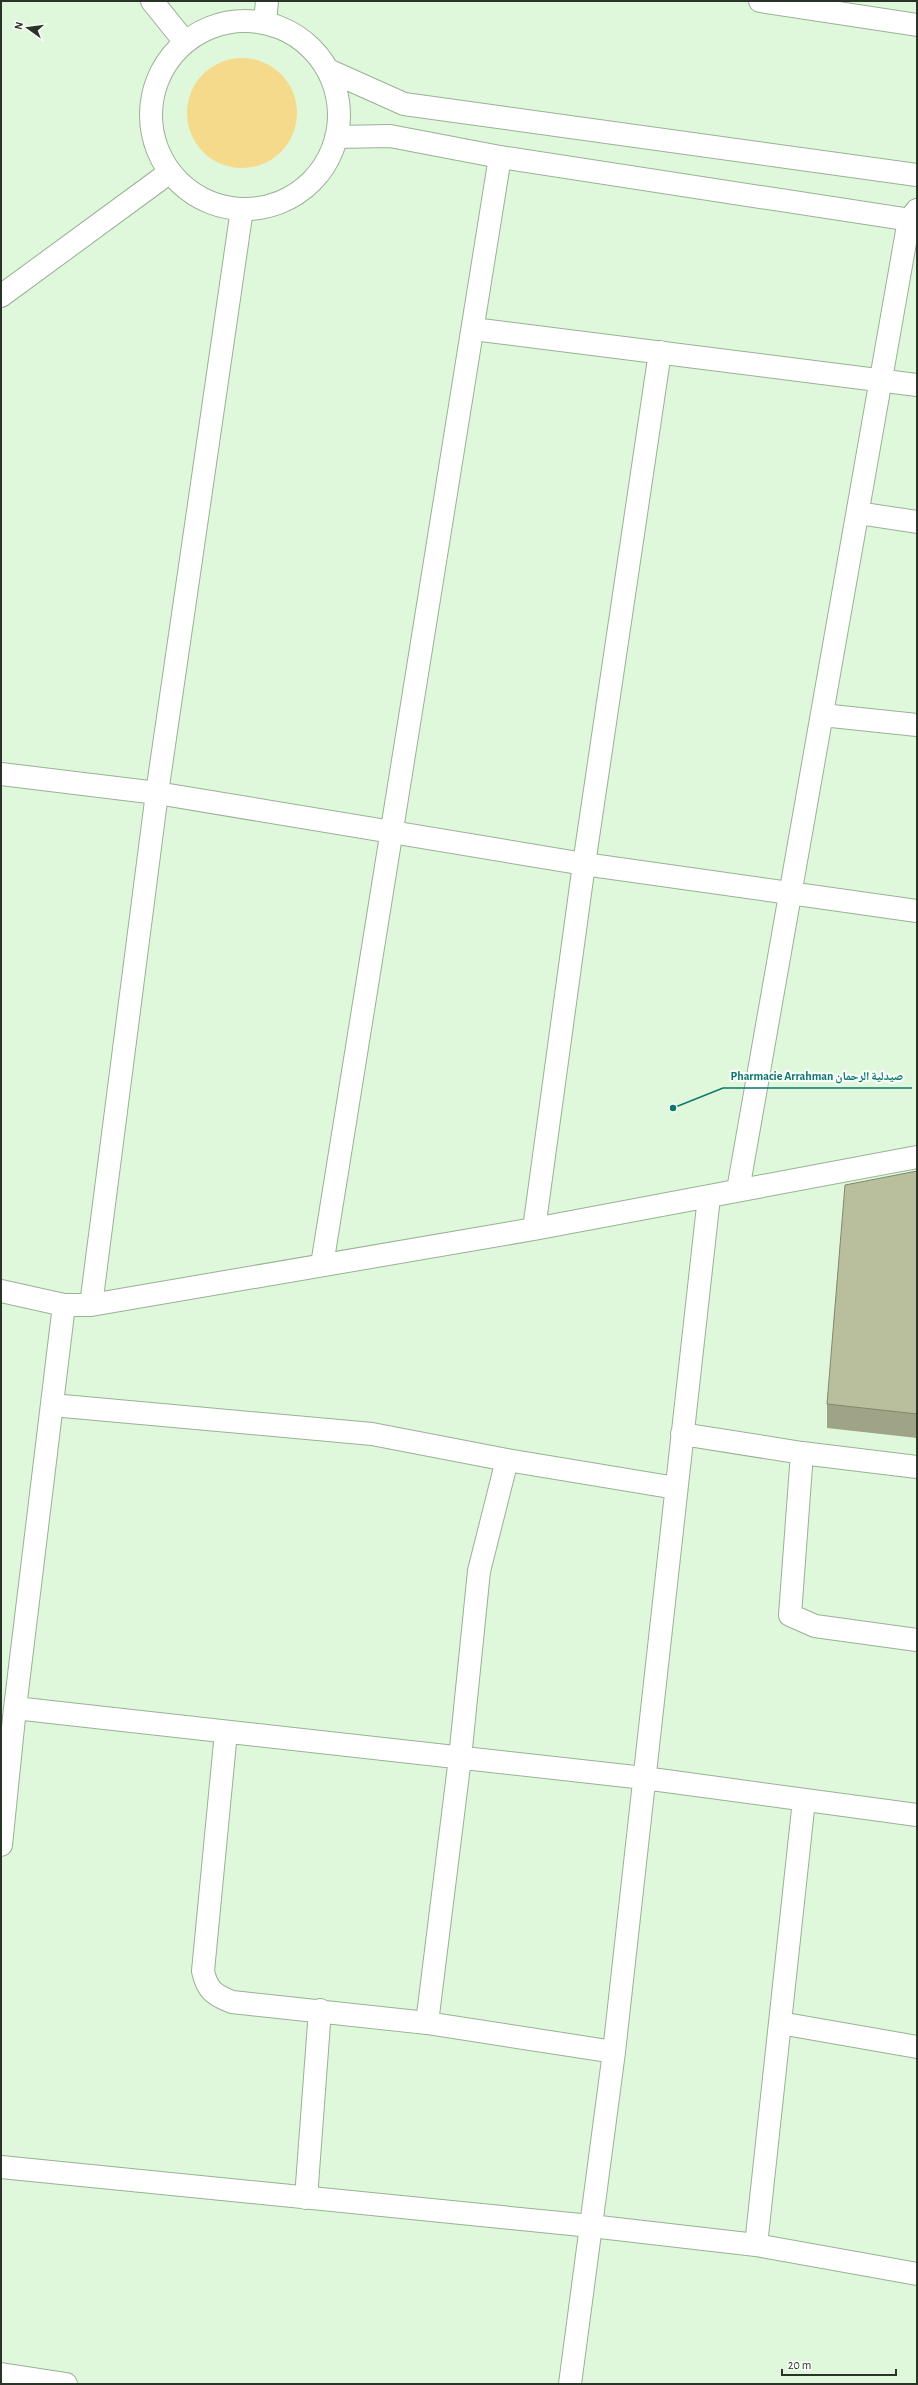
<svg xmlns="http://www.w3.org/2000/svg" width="918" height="2385" font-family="'Alegreya Sans','Noto Naskh Arabic',sans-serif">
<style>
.green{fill:#f5da8b}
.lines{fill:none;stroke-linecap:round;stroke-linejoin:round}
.minor-casing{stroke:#99b195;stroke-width:24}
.tertiary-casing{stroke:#99b195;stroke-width:24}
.minor{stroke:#fff;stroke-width:22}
.tertiary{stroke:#fff;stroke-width:22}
.wall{fill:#9fa487}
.building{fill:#b9bf9d;stroke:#82866e}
.leader{fill:none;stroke:#0f766e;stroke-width:1.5}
.callout-dot{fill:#0f766e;stroke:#f9fef9;stroke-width:1.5}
.callout-label{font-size:12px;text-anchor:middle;font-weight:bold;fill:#0f766e;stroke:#f9fef9;stroke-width:4;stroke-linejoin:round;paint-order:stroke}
</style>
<rect width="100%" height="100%" fill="#dff8db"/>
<path class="green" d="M187 113a55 55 0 1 1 110 0a55 55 0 1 1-110 0Z"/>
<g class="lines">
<defs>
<path id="minor" d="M760 1 917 25
M265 22 267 1
M1 296 170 172
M473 329 917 385
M858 513 917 522
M822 715 917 725
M1 774 157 793 584 864 917 911
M738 1190 909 220 917 210
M534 1229 584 864 660 352
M322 1265 500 157
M1 1291 64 1305H91L534 1229 917 1157
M91 1305 157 793 242 209
M52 1405 372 1434 507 1460 479 1571 460 1758 427 2023
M682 1434 802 1453 790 1615 815 1626 917 1640
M802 1453 917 1467
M507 1460 676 1488
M15 1708 644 1778 917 1815
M226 1732 203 1971C207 1990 214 1995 232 2002L427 2023 614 2052
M1 1845 15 1708 64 1305
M780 2023 917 2047
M1 2167 591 2226 756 2245 917 2274
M306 2198 320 2010
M756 2245 804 1800
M1 2374 66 2384
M570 2384 614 2052 709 1197"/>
<path id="tertiary" d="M152 1 185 42
M151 115a94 94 0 1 1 188 0a94 94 0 1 1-188 0Z
M328 70 404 104 917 175
M336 137 390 136 500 157 917 221"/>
</defs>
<use href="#minor" class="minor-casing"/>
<use href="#tertiary" class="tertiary-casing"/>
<use href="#minor" class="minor"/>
<use href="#tertiary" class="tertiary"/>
</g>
<path class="wall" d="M917 1171V1438L827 1428V1404Z"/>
<path class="building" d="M917 1171V1414L827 1404 845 1185Z"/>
<path class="leader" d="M673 1108L723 1088H912"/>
<circle class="callout-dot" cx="673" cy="1108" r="4"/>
<g class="callout-label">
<text x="817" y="1080">Pharmacie Arrahman صيدلية الرحمان</text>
</g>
<rect width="918" height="2385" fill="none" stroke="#293328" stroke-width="4"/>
<g transform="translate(28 28) rotate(284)" stroke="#f9fef9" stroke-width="3" paint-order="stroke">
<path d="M0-3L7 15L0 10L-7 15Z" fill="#293328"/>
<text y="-6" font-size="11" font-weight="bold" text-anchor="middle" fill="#293328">N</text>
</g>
<path d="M782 2369v6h114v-6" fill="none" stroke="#293328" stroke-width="2"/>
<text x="788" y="2369" font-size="12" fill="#293328" stroke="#f9fef9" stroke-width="3" paint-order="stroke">20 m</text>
</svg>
